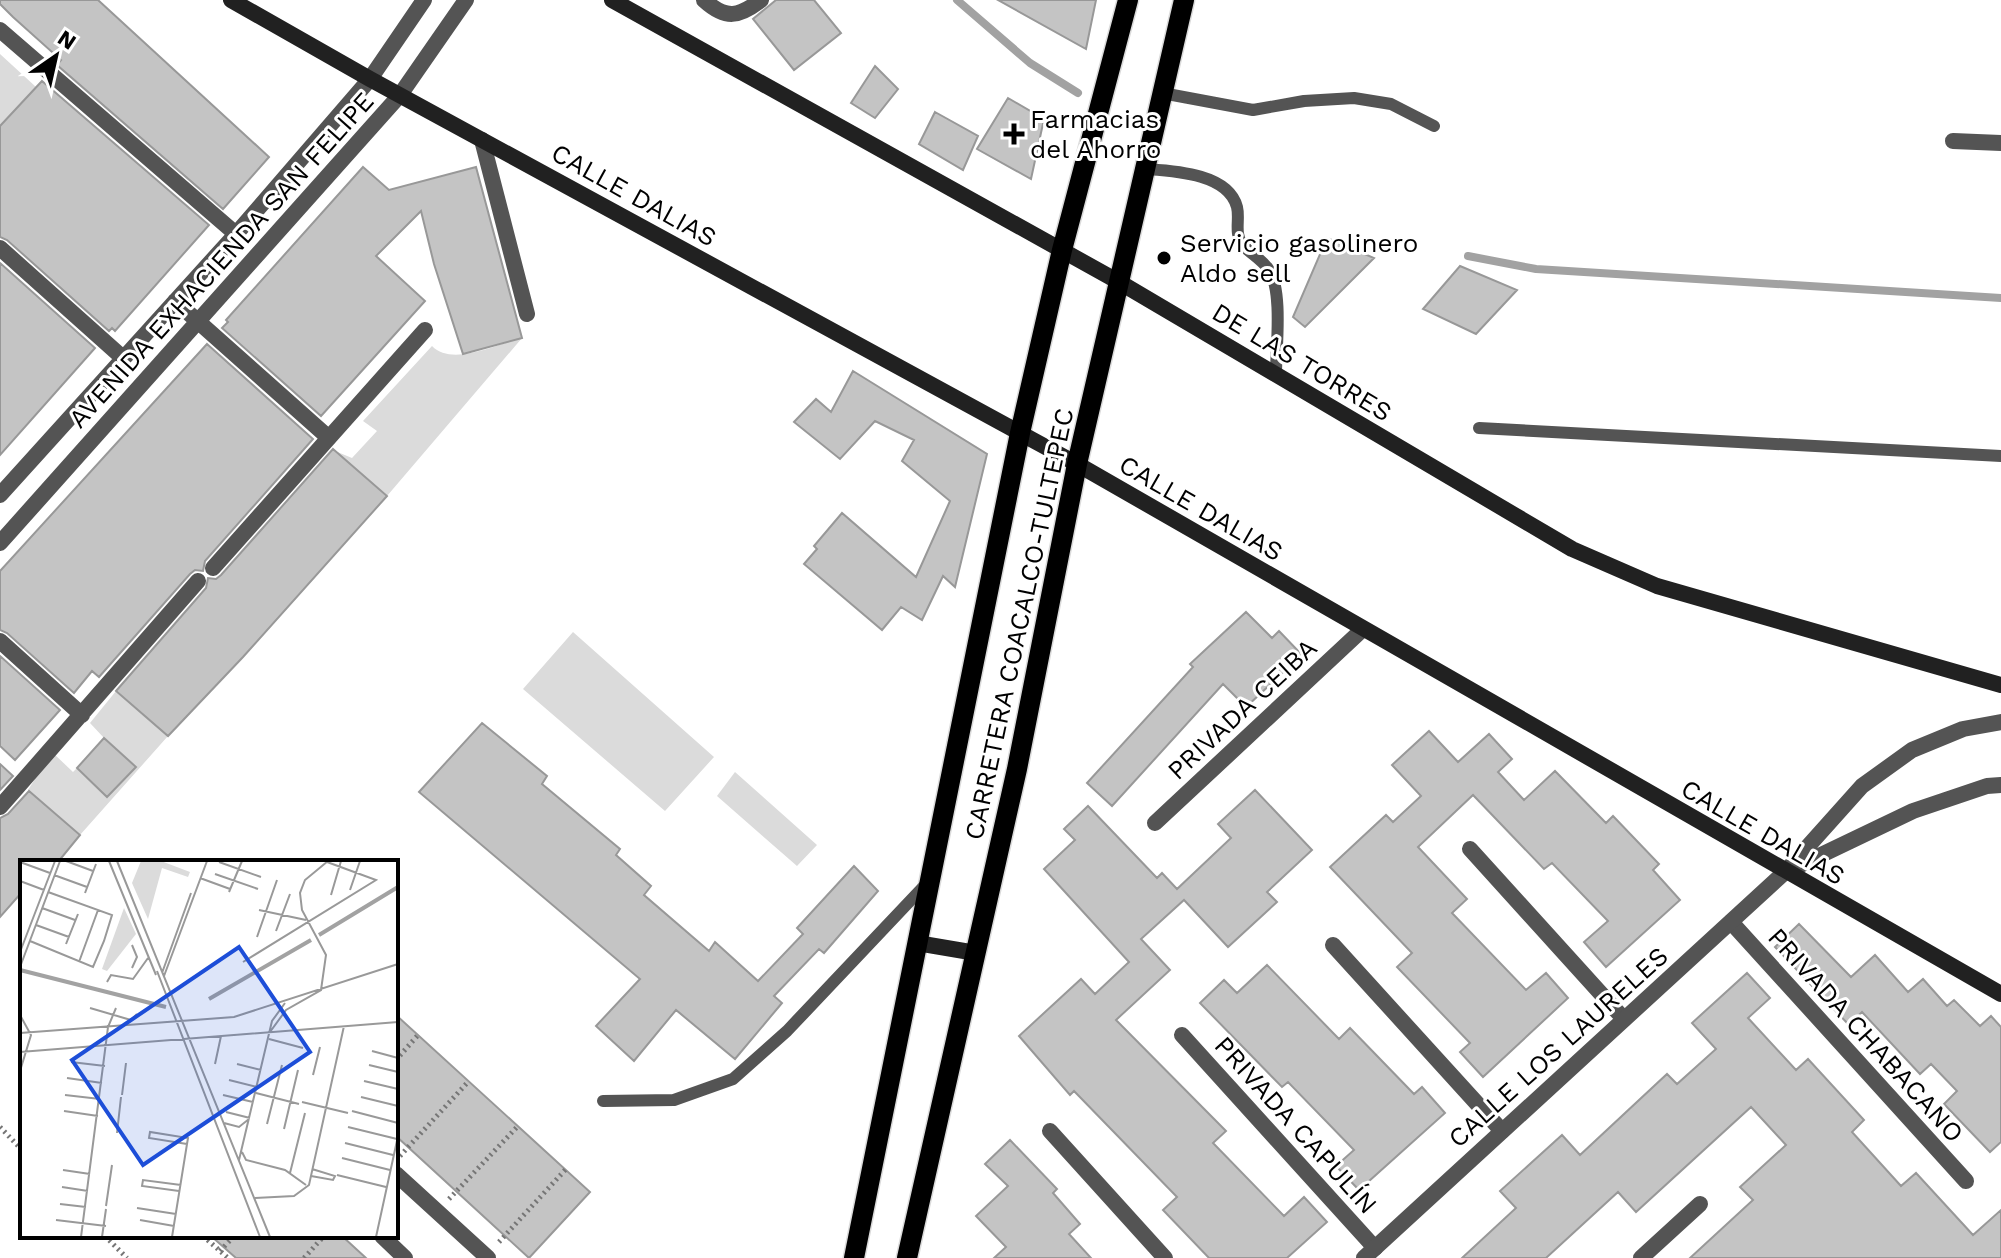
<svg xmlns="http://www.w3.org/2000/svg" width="2001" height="1258" font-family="'Work Sans',sans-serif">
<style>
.green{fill:#dbdbdb}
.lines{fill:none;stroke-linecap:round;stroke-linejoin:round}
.stream{stroke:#a2a2a2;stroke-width:8}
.building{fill:#c4c4c4;stroke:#989898;stroke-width:2}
.primary-casing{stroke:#dbdbdb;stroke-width:23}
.path{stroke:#767676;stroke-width:5;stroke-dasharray:2 4;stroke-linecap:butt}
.service{stroke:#545454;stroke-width:12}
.minor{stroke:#545454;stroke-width:16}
.tertiary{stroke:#545454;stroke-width:16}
.secondary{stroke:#212121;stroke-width:16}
.primary{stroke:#000;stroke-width:20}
.poi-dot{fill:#000;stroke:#fff;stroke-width:3}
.labels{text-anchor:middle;stroke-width:6;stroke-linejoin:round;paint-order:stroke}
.poi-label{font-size:26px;fill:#000;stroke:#fff;text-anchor:start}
.street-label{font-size:26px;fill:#000;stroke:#fff}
.inset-river{fill:none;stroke:#a2a2a2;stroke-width:4}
.inset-road{fill:none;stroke:#999;stroke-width:2}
.view{fill:#1d4ed8;fill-opacity:0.15;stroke:#1d4ed8;stroke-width:4}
.inset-edge{fill:none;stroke:#000;stroke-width:4}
</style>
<rect width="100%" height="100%" fill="#fff"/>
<path class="green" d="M0 54 36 87 0 126Z
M522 338 387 496 335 451 352 458 377 431 363 421 432 346C452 367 498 344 522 338Z
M573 632 714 757 665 811 523 689Z
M116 691 168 736 80 835 28 790 52 752 73 772 77 768 104 738 90 723Z
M735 772 817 845 797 866 717 796Z"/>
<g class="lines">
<path class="stream" d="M957 0 1030 63 1078 93
M1468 256 1536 269 2001 298"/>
</g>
<path class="building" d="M0 0H98L269 157 223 209 57 65 61 60 13 17 0 4Z
M776 0H814L841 33 794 70 753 19Z
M998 0H1096L1086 49Z
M875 66 898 89 875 118 851 103Z
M42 81 209 225 115 331 112 328 109 331 7 240 0 237V126Z
M1008 98 1044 119 1031 179 977 149Z
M935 112 978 136 963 170 919 144Z
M363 167 389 190 476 167 522 338 463 354 434 264 421 211 376 256 425 301 321 416 222 328 228 322 226 320Z
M1327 238 1374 258 1305 327 1293 317Z
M0 263 95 348 0 455Z
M1460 266 1517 290 1476 334 1423 309Z
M207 344 313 439 205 561 203 571 195 570 190 574 99 677 92 671 74 693 7 633 0 630V571Z
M853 371 987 454 955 587 943 576 922 620 901 607 882 630 804 564 817 549 814 546 842 513 916 577 950 501 902 461 914 440 875 421 840 459 794 422 816 399 831 412Z
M333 449 387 496 243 657 168 736 116 691 206 588 208 578 216 579 221 575Z
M1246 612 1272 638 1279 631 1302 655 1246 707 1223 684 1112 806 1087 783 1193 667 1190 664Z
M0 656 60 710 15 760 0 746Z
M482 723 547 776 542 784 620 849 616 855 651 886 644 895 709 951 715 942 758 981 803 934 797 928 854 866 878 891 824 953 819 949 774 996 782 1003 735 1059 676 1010 634 1061 596 1026 640 979 419 792Z
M1429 731 1458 762 1489 734 1512 759 1498 772 1524 800 1555 771 1606 823 1613 816 1659 864 1653 870 1680 900 1606 967 1584 942 1608 921 1552 863 1544 869 1473 795 1418 847 1467 899 1452 913 1526 990 1546 973 1568 998 1483 1077 1460 1052 1470 1043 1397 967 1412 953 1330 867 1386 815 1393 822 1421 796 1392 765Z
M104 738 136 767 107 797 77 768Z
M0 764 13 776 0 790Z
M1255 790 1312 850 1267 892 1277 902 1228 947 1184 900 1141 939 1170 970 1116 1020 1226 1131 1213 1143 1284 1216 1304 1197 1327 1222 1287 1258H1209L1163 1210 1177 1197 1074 1091 1070 1095 1019 1036 1081 979 1095 994 1129 962 1044 869 1075 840 1064 829 1088 806 1157 878 1162 873 1177 889 1231 838 1218 824Z
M29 791 80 835 58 862H22V892L0 917V818L8 814Z
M1799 924 1851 977 1875 955 1908 992 1923 979 1947 1006 1954 1000 1980 1026 1991 1016 2001 1027V1142L1990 1152 1944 1104 1957 1091 1931 1064 1920 1074 1862 1012 1849 1025 1775 947Z
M1267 965 1339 1039 1350 1028 1414 1094 1422 1087 1445 1113 1359 1190 1336 1166 1354 1150 1288 1082 1282 1087 1200 1003 1224 980 1237 993Z
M1747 973 1770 998 1748 1018 1796 1070 1808 1059 1864 1120 1852 1132 1901 1186 1916 1173 1973 1235 2001 1210V1258H1690L1753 1200 1740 1187 1786 1145 1751 1107 1636 1212 1618 1192 1546 1258H1462L1516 1208 1500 1191 1562 1135 1580 1155 1667 1074 1677 1084 1716 1049 1692 1023Z
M396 1015 590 1192 529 1258 396 1136Z
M1010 1140 1057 1189 1053 1193 1080 1224 1069 1234 1091 1258H994L1006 1247 976 1216 1008 1186 985 1164Z
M211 1236H342L366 1258H236Z"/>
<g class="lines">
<defs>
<path id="primary" d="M854 1258 1020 433 1062 250 1128 0
M907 1258 1017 769 1077 464 1184 0"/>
</defs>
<use href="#primary" class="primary-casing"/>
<path class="path" d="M396 1060 418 1035
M0 1127 22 1150
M400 1156 467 1083
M449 1199 517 1127
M105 1236 127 1258
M203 1236 228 1258
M499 1242 566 1169
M220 1251 234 1236
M304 1258 324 1236"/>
<path class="service" d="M1162 93 1253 110 1304 101 1354 98 1391 104 1434 126
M1145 169C1173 171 1228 173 1237 207 1240 219 1234 233 1242 244 1249 253 1262 259 1269 270 1283 291 1276 348 1276 374
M1479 428 2001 456
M603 1101 674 1100 733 1079 787 1031 927 883"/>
<path class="minor" d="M704 0C726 20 739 17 761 0
M0 30 236 234
M482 140 527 314
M1953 141 2001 143
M0 248 123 358
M175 301 329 438
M0 495 236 234 370 79 424 0
M0 543 400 95 466 0
M213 568 425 330
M0 641 82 715
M0 807 198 581
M1155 823 1363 629
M1470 849 1624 1019
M1731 922 1966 1181
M1333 945 1502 1131
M1182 1035 1375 1248
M1050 1131 1165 1258
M396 1174 488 1258
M382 1236 405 1258
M1641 1258 1700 1204"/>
<path class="tertiary" d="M1794 868 1913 811 1987 786 2001 785
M1364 1258 1785 872 1862 786 1912 750 1963 729 2001 722"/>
<path class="secondary" d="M231 0 370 79 1077 464 2001 994
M612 0 1119 282 1572 549 1657 586 2001 685
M917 943 976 953"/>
<use href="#primary" class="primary"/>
</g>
<g class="poi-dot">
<path d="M1010 122h8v8h8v8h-8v8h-8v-8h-8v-8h8z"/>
<circle cx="1164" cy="258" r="8"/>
</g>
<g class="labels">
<g class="poi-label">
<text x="1030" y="128">Farmacias<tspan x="1030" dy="30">del Ahorro</tspan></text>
<text x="1180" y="252">Servicio gasolinero<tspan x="1180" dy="30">Aldo sell</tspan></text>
</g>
<g class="street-label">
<text transform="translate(634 195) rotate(29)" y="9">CALLE DALIAS</text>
<text transform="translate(221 260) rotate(-48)" y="9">AVENIDA EXHACIENDA SAN FELIPE</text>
<text transform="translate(1302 362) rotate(31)" y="9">DE LAS TORRES</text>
<text transform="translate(1201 508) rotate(30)" y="9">CALLE DALIAS</text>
<text transform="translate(1019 624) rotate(-78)" y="9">CARRETERA COACALCO-TULTEPEC</text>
<text transform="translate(1242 709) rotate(-43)" y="9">PRIVADA CEIBA</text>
<text transform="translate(1763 832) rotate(30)" y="9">CALLE DALIAS</text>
<text transform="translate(1866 1035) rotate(48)" y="9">PRIVADA CHABACANO</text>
<text transform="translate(1558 1047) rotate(-42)" y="9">CALLE LOS LAURELES</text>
<text transform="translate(1296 1125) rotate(48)" y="9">PRIVADA CAPULÍN</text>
</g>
</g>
<g transform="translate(20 860)">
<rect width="378" height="378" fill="#fff"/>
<path d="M121 1H141L170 12 168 17 142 8 128 59 112 23ZM104 48 116 74 87 111 82 109Z" fill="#dbdbdb"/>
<path class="inset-river" d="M299 75 378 27M0 110 146 147M189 139 291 80"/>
<path class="inset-road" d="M46 1 73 11M89 1 136 115M97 1 250 377M0 2 30 13M199 2 241 17M195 14 238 29M34 15 67 27M180 18 210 29M0 21 24 30M330 30 340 1M209 32 222 1M65 33 76 4M311 35 321 1M22 48 55 60M239 50 286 60M16 65 49 77M256 71 270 34M237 77 257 20M10 81 73 107 84 81 92 55 28 32M46 84 58 54M112 85 117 97 112 108M0 92 35 1M59 102 78 50M223 102 356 20 307 2M0 107 40 1M137 111 240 377M142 113 171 33M144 116 187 1M87 122 91 115 113 119 128 98M70 148 111 160 117 154M0 155 11 175 0 211M250 172 266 150 301 130 306 95 282 50 280 33 285 20 308 1M0 173 214 157 378 104M249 179 283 188M352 191 378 198M0 192 378 162M51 202 85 206M195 204 201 176M217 204 241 210M349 205 378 212M293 215 300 187M47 218 82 223M209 220 237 227M344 221 378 229M236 233 279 244M45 235 80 239M102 235 106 203M203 235 233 242M341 237 378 246M282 242 328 253M44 251 78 256M332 251 378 263M206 252 230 258M204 263 219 267 229 259M247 264 262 205M328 267 377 279M264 269 278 210M97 273 101 237M325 283 373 295M222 292 226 300 265 310 286 325M322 298 370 310M219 300 252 161 265 143M43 310 70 314M270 313 285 253M317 315 366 327M291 316 313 320 315 316 292 309M42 327 68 331M159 331 122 326 123 320 161 325M235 338 274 336 289 325 324 166M40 344 66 347M86 346 92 305M117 348 156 354M36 360 86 366M120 360 154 366M61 377 88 167 96 148M82 377 86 349M152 377 167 284 168 278 130 272 129 278 167 284M356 377 378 276"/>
<path class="view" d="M219 87 290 192 123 305 52 200Z"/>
<rect width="378" height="378" class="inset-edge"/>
</g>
<g transform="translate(56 56) rotate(34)" stroke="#ffffff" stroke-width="6" paint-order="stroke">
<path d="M0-6L14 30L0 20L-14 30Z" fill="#000000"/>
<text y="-12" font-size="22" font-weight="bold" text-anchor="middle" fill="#000000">N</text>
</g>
</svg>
